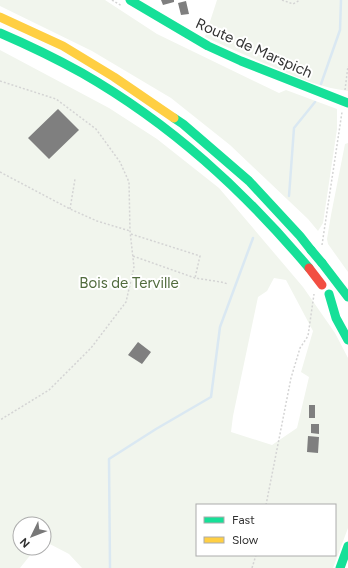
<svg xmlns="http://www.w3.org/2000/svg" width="348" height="568" font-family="Figtree,sans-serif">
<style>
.green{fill:#f1f5ed;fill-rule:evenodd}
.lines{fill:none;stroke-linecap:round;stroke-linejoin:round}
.stream{stroke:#dae8f2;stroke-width:2.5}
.building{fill:#7f7f7f}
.path{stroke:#d4d4d4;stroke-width:1.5;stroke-dasharray:2 2;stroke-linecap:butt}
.fast{stroke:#16e098;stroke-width:9}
.slow{stroke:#ffcf43;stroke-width:9}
.fast-bridge{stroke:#16e098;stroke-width:9}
.jam-bridge{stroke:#f24e42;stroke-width:9}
.labels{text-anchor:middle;stroke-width:4;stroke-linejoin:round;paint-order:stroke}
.street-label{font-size:15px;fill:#303030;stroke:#fff}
.park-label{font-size:15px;fill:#516b3d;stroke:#fff}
</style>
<rect width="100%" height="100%" fill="#fff"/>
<path class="green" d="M0 0H105L157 34 279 93 286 90 337 109V129L323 223 318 231 308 219 230 145 171 98 92 51 0 6Z
M217 0H348V91C323 88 301 79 278 69 253 59 229 48 205 37Z
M0 50 109 108 157 139 219 188 303 287 335 333 348 358V528L333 568H82L69 554 44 541V524H20V548H36L20 568H0ZM274 278 286 280 313 331 301 372 309 377 297 428 272 445 231 432 233 416 258 297 267 291ZM197 505H335V555H197Z
M348 143V272L328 244 327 239 331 215 345 144Z"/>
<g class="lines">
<path class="stream" d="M321 84 340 30 341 0
M289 196 294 128 315 102
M110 568 109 459 156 429 211 397 220 327 253 238"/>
</g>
<path class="building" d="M161 0H174V2L163 5Z
M186 1 189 14 181 15 178 3Z
M58 109 79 130 49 159 28 138Z
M138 342 151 352 142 364 128 355Z
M309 405H315V418H309Z
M311 424H319V434L311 433Z
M308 436 319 437 318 453 307 452Z"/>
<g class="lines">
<path class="path" d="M112 0 122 6
M282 0 293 4 300 0
M0 81 56 99 96 129 120 162 129 182 130 231 134 267 126 302 91 348 49 390 0 420
M345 90 348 66
M0 172 70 209 97 221 130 231
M70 209 75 179
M131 234 200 256 195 278
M322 245 342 112
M133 256 195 278 221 282 228 284
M266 505 291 378 300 348 308 336 314 294
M252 568 256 555"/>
<path class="fast" d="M130 0 208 46 241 61 348 103
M0 33C28 45 55 58 82 73 171 124 243 190 309 268
M174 118 183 124 249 181 300 236 311 250
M322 263 348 297
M329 294 336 318 348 340
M340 568 348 546"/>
<path class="slow" d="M0 17 63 46 114 77 174 118"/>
<path class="fast-bridge" d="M311 250 322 263"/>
<path class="jam-bridge" d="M309 268 322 285"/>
</g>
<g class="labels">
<g class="street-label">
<text transform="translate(254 48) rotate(24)" y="5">Route de Marspich</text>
</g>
<g class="park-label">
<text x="129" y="288">Bois de Terville</text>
</g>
</g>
<rect x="196" y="504" width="140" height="52" fill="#ffffff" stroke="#acacac"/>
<rect x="204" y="517" width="20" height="6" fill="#16e098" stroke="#acacac"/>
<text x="232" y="524" font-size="12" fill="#303030">Fast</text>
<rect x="204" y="537" width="20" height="6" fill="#ffcf43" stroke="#acacac"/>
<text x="232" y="544" font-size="12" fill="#303030">Slow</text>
<g transform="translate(32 536) rotate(227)"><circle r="19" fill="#ffffff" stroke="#acacac"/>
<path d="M0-3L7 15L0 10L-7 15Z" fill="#787878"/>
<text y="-6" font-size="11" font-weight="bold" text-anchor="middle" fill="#303030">N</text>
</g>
</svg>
